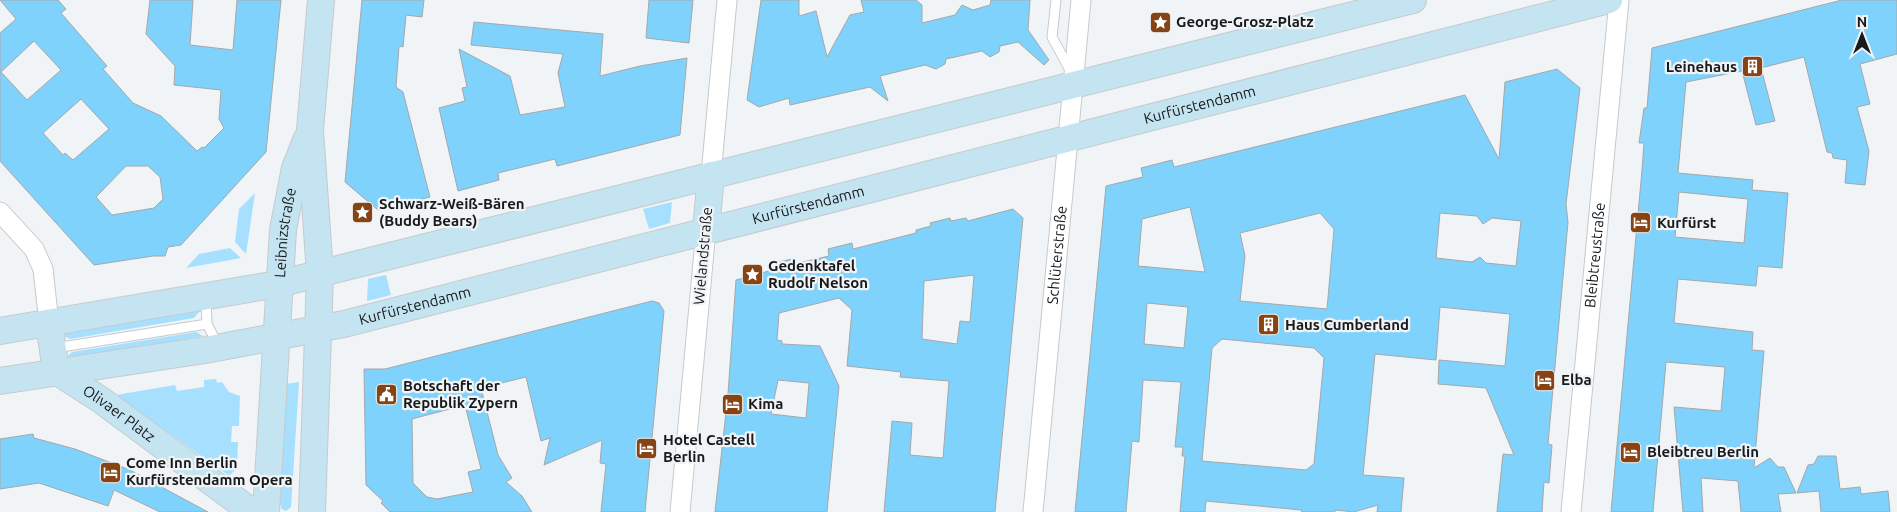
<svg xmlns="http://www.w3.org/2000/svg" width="1897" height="512" font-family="Ubuntu,sans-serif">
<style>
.green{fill:#a6e0fe}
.building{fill:#7ed2fb;stroke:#a5a8aa;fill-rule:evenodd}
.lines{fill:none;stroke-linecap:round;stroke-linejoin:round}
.lane-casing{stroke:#c6cacc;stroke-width:11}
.street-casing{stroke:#c6cacc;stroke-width:21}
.secondary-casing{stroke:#c6cacc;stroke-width:28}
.lane{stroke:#fff;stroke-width:9}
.street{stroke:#fff;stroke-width:19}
.secondary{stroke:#c4e4f2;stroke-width:26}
.labels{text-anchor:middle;stroke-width:4.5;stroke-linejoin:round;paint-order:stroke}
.poi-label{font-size:15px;font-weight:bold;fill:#17191a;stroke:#f0f4f6;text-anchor:start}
.street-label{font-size:15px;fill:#17191a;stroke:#f0f4f6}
</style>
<rect width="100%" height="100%" fill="#f0f4f6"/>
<path class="green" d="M255 193 246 254 235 242 239 209Z
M672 202 670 223 649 229 643 209Z
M230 248 241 258 186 268 199 254Z
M386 275 391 295 367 301 368 279Z
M200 311 194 318 70 339 64 336 66 333Z
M196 332 203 336 72 359 68 356 72 352Z
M216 379 217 383 222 382 229 392 240 396 239 426H232L231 442H238L237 468 229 476 116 395 175 385 177 391 204 387V380Z
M299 382 291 507 286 511 282 509 280 504 286 384Z"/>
<path class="building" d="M0 0H58L66 9 61 13 107 66 103 69 133 103 161 116 197 151 202 147 204 148 224 128 219 119 221 90 174 85 175 66 146 34 150 0H193L190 45 233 50 237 0H281L266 152 181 245 168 247 165 256H153L94 265 0 161V33L16 19ZM34 41 61 70 27 100 1 72ZM81 99 109 129 73 160 65 153 63 155 43 133ZM126 166H148L160 177 163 199 154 208 112 215 96 197Z
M362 0H424L422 17 406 15 403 47 399 46 396 87 403 92 430 197 378 210 345 182Z
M649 0H693L689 43 646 38Z
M761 0H799V16L816 11 827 57 850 15 864 12 861 0H916L922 5V23L955 15 962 5 973 10 990 5 991 0H1030L1028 30 1049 60 1044 65 1018 42 1000 46 999 52 990 57 982 51 946 59 945 64 936 69 925 65 880 76 888 101 870 87 790 105 789 98 759 107 747 100Z
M1842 0H1897V54L1860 64 1870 104 1857 107 1869 151 1865 185 1845 183 1847 160 1833 158 1832 153 1827 152 1804 57 1761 68 1775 121 1756 125 1742 71 1686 82 1678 173 1753 180 1752 190 1788 193 1782 268 1758 266 1756 286 1678 279 1674 323 1753 332 1752 350 1764 351 1754 468 1770 458 1778 467H1784L1796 493 1778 494 1781 512H1741L1738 481 1701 478 1703 512H1683L1674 407 1721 411 1725 367 1666 362 1653 512H1611L1642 170 1644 143H1639L1644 108H1647L1652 48ZM1679 192 1748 199 1744 243 1675 237Z
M474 22 603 34 600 76 640 66 687 58 680 135 557 166 555 159 535 164 498 173 499 180 458 191 439 108 465 101 462 88 467 87 459 49 510 76 520 115 565 107 558 73 563 54 471 45Z
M1557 69 1580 88 1566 204 1568 222 1548 444 1552 445 1549 483 1544 482 1542 512H1497L1503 454 1514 455 1486 388 1438 384 1439 360 1505 366 1510 314 1440 307 1436 360 1375 354 1363 475 1404 478 1401 512H1377L1378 505 1354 512 1335 510V512H1302L1301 510 1206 501 1205 512H1180L1185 456H1182L1183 447H1175L1181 382 1143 380 1139 442 1132 441 1126 512H1075L1106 186 1143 177 1141 168 1172 160 1174 167 1465 95 1499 159 1505 82ZM1190 207 1205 272 1138 266 1142 219ZM1320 213 1334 229 1327 309 1240 301 1245 256 1240 233ZM1440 213 1477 216 1483 224 1492 218 1521 221 1516 266 1486 263 1480 257 1472 262 1436 258ZM1147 303 1188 307 1184 348 1144 344ZM1222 339 1314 348 1324 358 1314 464 1306 470 1202 461 1212 348Z
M1013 209 1023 218 995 512H884L892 421 912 423 910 455 943 458 949 381 900 377 901 372 847 366 852 310 839 298 779 313 777 340 782 341V344L820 346 839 386 827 512H715L728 394 736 280 776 269 774 263 792 259 794 264 829 256 828 249 852 243 853 249 916 233V230L931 226 930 223 950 218 951 221 966 218 968 221ZM974 275 970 322 960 321 957 344 922 339 924 281ZM778 380 809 383 806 418 771 414Z
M652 301 659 303 664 311 645 512H601L606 464 600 463 602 440 544 465 550 438 541 441 526 377 481 388 498 455 512 478 506 482 522 496 532 512H390L381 503 383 501 366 485 364 369H385ZM465 405 481 469 468 472 473 492 437 499 427 497 413 483 412 419Z
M33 434 34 438 75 449 130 470 208 512H160L114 490 108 506 39 483 0 489V439Z
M1818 456H1836L1840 489 1860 487 1861 494 1888 491 1890 512H1821L1819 491 1797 493 1808 465 1814 464Z"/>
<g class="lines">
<defs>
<path id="lane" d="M1056 0 1052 37 1071 72
M206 299 207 324
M55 348 207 324 218 345"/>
<g id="street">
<path d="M711 175 727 0"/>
<path d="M0 212 34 249 43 269 49 323"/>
<path d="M680 512 706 230"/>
<path id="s1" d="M1033 512 1081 0"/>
<path id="s2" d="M1571 512 1619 0"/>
</g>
<g id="secondary">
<path d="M706 230 711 175"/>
<path d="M49 323 56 371"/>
<path d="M0 331 278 284 1413 0"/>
<path id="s3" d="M56 371 101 400 252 512"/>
<path id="s4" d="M0 381 205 350 344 324 1609 0"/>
<path id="s5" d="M266 512 283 230 295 168 307 138"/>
<path d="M312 512 320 274 310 130 321 0"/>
</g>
</defs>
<use href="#lane" class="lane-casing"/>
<use href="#street" class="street-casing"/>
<use href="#secondary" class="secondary-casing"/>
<use href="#lane" class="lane"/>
<use href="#street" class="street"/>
<use href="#secondary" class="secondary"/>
</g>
<defs>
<symbol id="sight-square" viewBox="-11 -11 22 22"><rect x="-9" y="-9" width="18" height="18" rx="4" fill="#864314" stroke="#f0f4f6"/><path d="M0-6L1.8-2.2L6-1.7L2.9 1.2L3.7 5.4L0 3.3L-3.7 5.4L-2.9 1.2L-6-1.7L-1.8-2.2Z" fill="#fff"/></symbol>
<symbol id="building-square" viewBox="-11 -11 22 22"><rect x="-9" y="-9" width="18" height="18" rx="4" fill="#864314" stroke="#f0f4f6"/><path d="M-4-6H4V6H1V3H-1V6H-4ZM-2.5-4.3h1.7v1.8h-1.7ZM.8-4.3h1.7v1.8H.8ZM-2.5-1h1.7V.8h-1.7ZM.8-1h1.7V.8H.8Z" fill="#fff"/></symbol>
<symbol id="hotel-square" viewBox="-11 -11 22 22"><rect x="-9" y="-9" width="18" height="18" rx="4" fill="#864314" stroke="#f0f4f6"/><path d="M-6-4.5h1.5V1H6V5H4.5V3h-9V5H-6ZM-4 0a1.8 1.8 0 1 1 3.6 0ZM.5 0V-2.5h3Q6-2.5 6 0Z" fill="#fff"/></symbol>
<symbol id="civic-square" viewBox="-11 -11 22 22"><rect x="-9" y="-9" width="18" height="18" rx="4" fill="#864314" stroke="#f0f4f6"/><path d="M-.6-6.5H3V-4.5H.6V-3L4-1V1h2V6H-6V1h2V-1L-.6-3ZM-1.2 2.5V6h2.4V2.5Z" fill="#fff"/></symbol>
</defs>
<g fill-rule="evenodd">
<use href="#sight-square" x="1148" y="10" width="25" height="25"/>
<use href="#building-square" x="1740" y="54" width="25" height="25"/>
<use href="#sight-square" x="350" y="200" width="25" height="25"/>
<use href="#hotel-square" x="1628" y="210" width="25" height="25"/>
<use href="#sight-square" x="740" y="262" width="25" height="25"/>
<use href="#building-square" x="1256" y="312" width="25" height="25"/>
<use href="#hotel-square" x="1532" y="368" width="25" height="25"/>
<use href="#civic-square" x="374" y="382" width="25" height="25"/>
<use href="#hotel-square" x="720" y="392" width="25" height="25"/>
<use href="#hotel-square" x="634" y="436" width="25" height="25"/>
<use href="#hotel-square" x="1618" y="440" width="25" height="25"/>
<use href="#hotel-square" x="98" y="460" width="25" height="25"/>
</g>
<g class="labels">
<g class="poi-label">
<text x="1176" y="27">George-Grosz-Platz</text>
<text x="1737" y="72" text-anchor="end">Leinehaus</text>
<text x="379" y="209">Schwarz-Weiß-Bären<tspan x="379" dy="17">(Buddy Bears)</tspan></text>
<text x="1657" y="228">Kurfürst</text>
<text x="768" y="271">Gedenktafel<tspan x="768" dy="17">Rudolf Nelson</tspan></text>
<text x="1285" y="330">Haus Cumberland</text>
<text x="1561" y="385">Elba</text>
<text x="403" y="391">Botschaft der<tspan x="403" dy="17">Republik Zypern</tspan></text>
<text x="748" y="409">Kima</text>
<text x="663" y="445">Hotel Castell<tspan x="663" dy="17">Berlin</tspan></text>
<text x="1647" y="457">Bleibtreu Berlin</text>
<text x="126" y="468">Come Inn Berlin<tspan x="126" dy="17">Kurfürstendamm Opera</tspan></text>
</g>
<g class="street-label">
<text dy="5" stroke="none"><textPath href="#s4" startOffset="1232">Kurfürstendamm</textPath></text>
<text dy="5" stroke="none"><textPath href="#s4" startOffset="828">Kurfürstendamm</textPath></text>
<text dy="5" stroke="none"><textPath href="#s5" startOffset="280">Leibnizstraße</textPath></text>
<text transform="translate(703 256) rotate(-85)" y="5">Wielandstraße</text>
<text dy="5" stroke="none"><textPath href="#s1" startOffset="258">Schlüterstraße</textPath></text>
<text dy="5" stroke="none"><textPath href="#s2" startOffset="258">Bleibtreustraße</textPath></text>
<text dy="5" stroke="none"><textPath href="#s4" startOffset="422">Kurfürstendamm</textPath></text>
<text dy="5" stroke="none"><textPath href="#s3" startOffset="76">Olivaer Platz</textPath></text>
</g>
</g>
<g transform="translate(1862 35)" stroke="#f0f4f6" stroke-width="4" paint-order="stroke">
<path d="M0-4L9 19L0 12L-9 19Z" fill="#17191a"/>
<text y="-8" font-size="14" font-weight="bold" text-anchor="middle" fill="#17191a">N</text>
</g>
</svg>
